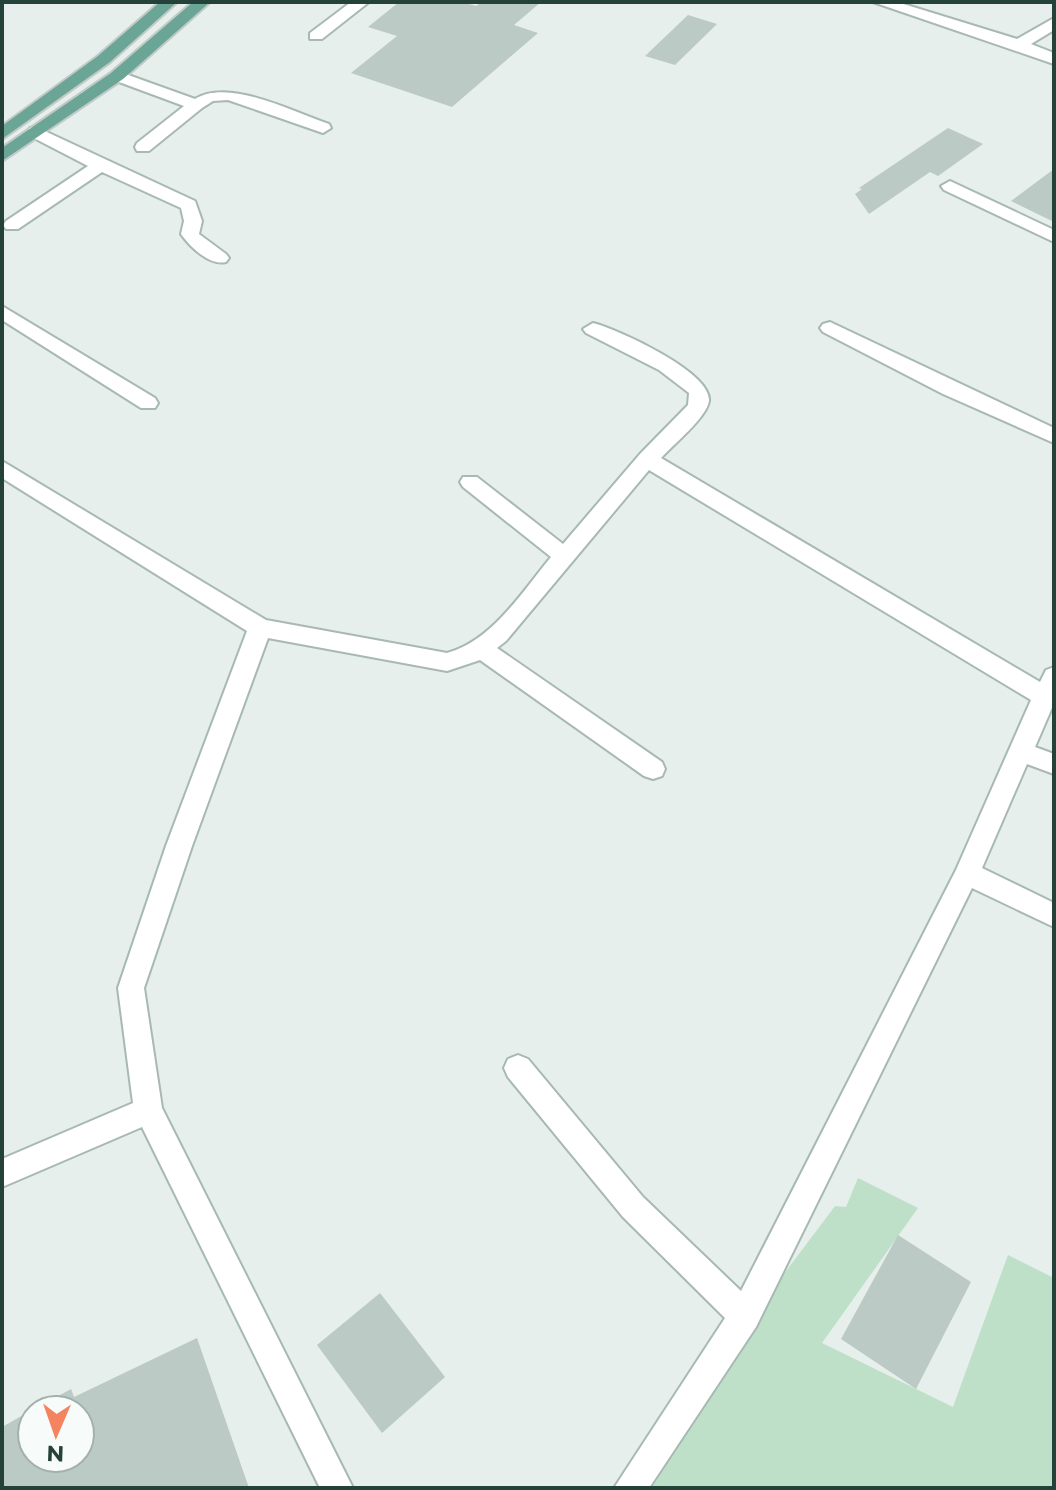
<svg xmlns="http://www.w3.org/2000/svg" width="1056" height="1490" font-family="Montserrat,sans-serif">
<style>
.green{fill:#bfe0c8}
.building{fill:#bbcac4}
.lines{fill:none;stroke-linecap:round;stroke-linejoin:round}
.minor-casing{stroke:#a8b8b2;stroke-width:4}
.major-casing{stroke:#c2cac8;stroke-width:4}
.minor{fill:#fff;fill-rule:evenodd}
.major{fill:#6aa596;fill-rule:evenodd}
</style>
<rect width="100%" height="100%" fill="#e6efeb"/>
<path class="green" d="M858 1178 918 1208 822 1343 953 1407 1008 1255 1054 1278V1488H623L835 1206 846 1207Z"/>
<path class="building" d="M399 2H462L476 6 482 2H541L514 25 538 33 452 107 351 73 397 36 368 27Z
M688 15 717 24 675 65 645 56Z
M948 128 983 144 938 176 930 172 869 214 855 194 862 189 859 188Z
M1054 169V222L1011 201Z
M898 1235 971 1282 916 1389 841 1339Z
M380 1293 445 1377 382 1433 317 1345Z
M197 1338 249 1488H2V1427L32 1410V1458H80V1410H33L71 1389 74 1397Z"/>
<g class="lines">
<defs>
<path id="minor" d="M351 2H369L322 39H310V33Z
M873 2H897L1017 39 1054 18V30L1031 44 1054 53V64Z
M117 71 195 99C229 78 293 112 329 124L331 128 323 133 228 100 213 101 202 108 149 151H137L135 147 137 143 184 106 111 79 109 76Z
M36 127 195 201 202 221 199 234 226 254 229 258 226 262C210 266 190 247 181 234L184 221 181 208 102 172 18 229H6L3 225 6 221 88 166 30 136 28 132 30 128Z
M950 181 1054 230V242L944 190 941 186Z
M2 306 155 398 158 403 155 408H141L2 320Z
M830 322 1054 428V443L943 394 823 332 820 328 823 324Z
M593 323C617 329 712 372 709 401 707 417 673 445 661 458L1040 682 1046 670 1054 667V703L1035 747 1054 754V774L1027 764 982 868 1054 903V927L972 888 756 1327 649 1488H614L725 1318 623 1217 508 1077 504 1068 508 1059 518 1055 528 1059 643 1197 741 1291 956 870 1031 700 649 470 506 641 497 648 662 762 665 769 662 776 653 779 644 776 480 660 447 671 268 638 192 846 144 988 162 1108 353 1488H320L142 1127 2 1187V1159L133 1103 118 988 166 846 247 631 2 478V461L266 620 447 653C492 641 522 592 551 557L463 487 460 482 463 477H477L563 544 640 454 688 405 689 393 659 370 586 333 583 329Z"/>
<path id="major" d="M160 2H177L110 62 2 139V126L98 56Z
M193 2H210L123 79 2 161V148L111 73Z"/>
</defs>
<use href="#minor" class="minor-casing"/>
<use href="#major" class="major-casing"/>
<use href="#minor" class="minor"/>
<use href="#major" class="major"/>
</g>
<rect width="1056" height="1490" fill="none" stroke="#24423a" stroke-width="8"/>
<g transform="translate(56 1434) rotate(182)"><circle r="38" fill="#f7fbf9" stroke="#a3b1ad" stroke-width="2"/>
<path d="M0-6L14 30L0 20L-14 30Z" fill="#f4845f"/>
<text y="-12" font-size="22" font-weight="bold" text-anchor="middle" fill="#24423a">N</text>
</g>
</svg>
